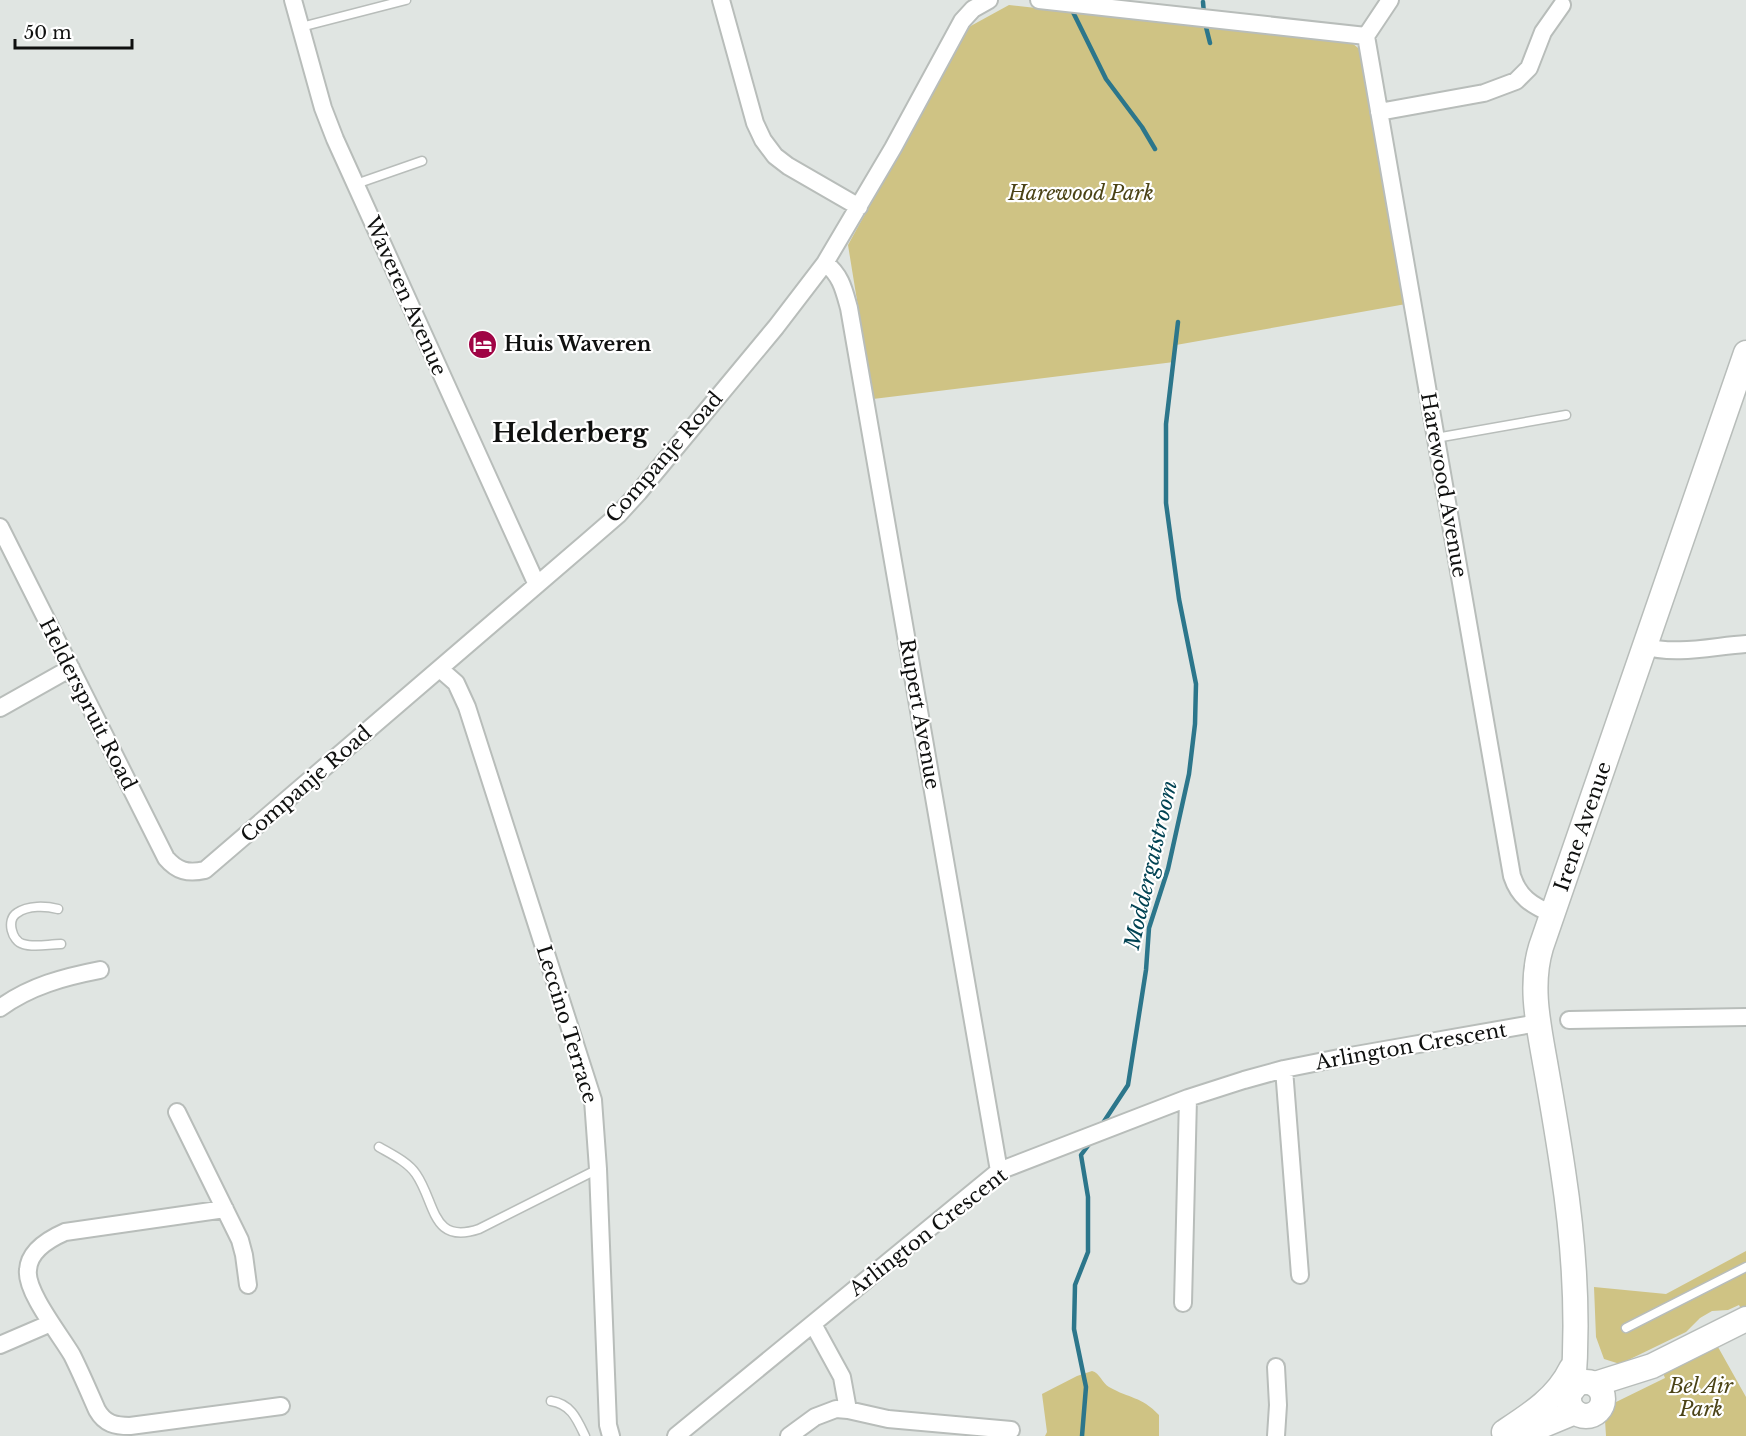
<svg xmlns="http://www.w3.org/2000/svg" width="1746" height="1436" font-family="'Libre Baskerville',serif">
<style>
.green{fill:#cfc384}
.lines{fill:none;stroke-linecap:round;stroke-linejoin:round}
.stream{stroke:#2c768b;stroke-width:4.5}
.lane-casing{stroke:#b8bdba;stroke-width:11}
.street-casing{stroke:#b8bdba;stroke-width:20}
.secondary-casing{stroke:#b8bdba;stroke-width:27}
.lane{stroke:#fff;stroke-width:8}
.street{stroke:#fff;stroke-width:16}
.secondary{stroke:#fff;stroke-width:24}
.labels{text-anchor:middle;stroke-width:4.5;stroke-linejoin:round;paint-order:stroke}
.park-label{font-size:20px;font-style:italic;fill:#4b4316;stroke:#fff}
.street-label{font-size:20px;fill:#0f100f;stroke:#fff}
.poi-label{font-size:20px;font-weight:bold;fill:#0f100f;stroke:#fff;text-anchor:start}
.water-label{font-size:21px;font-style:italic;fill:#024353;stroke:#fff}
.district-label{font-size:26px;font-weight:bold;fill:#0f100f;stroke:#fff}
</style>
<rect width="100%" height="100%" fill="#e0e5e2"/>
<path class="green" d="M1009 5 1352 43 1363 52 1406 304 1176 345 1174 362 873 399 848 245 967 28Z
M1746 1251V1307L1741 1309 1739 1305 1728 1310 1712 1311 1700 1318 1686 1332 1620 1364 1604 1359 1596 1337 1594 1287 1666 1294Z
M1718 1347 1746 1397V1436H1606L1605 1420 1614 1403 1665 1378 1663 1373Z
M1092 1371C1100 1373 1102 1383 1109 1387 1130 1399 1141 1396 1159 1415V1436H1045L1047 1432 1042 1394 1077 1376Z"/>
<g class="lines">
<path class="stream" d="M1203 2 1204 14
M1071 8 1106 79 1142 127 1155 149
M1205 23 1210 43
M1101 1126 1128 1085 1146 970 1149 928 1168 869 1189 774 1195 724 1196 684 1179 599 1166 503V424L1178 322
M1082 1436 1086 1387 1074 1329 1075 1285 1088 1252V1197L1081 1155 1090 1143"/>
<defs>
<path id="lane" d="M301 27 406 0
M356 184 422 161
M1436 438 1566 415
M58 909C46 906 28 905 17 913 6 920 12 941 23 944 34 948 49 944 61 944
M379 1147C391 1154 408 1162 416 1174 436 1203 431 1245 479 1229L598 1169
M1626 1328 1746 1267
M551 1401C571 1404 577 1419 585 1436"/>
<path id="street" d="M293 0 323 108 335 139 537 585
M721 0 755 123 763 140 775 156 788 166 859 207
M1039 0 1366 36
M1366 36 1512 876C1519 897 1531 905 1552 914
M1366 36 1390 0
M1379 112 1484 93 1516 81 1529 68 1543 32 1562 5
M825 263C841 275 844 290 849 308L999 1171
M0 527 166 858C177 871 188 874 205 870L588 541 618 515 639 492 776 327 825 263 893 148 962 21 973 9 989 0
M1644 646C1675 656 1714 646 1746 644
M440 669 456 683 467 707 593 1100 598 1169 608 1425 611 1436
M0 708 71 668
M0 1008C30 986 64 977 100 970
M1569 1020 1746 1017
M1284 1069 1300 1275
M177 1112 240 1240 244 1255 248 1285
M225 1209 65 1232C49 1239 29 1251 28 1270 25 1291 61 1336 72 1355 81 1373 89 1392 97 1410 105 1424 115 1426 130 1426L281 1406
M1183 1303 1188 1098
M813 1324 842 1377 848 1410
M0 1345 51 1323
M676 1436 999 1171 1188 1098 1244 1080 1284 1069 1339 1058 1538 1023
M789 1436 815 1417 836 1409 848 1410 888 1419 1011 1430
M1276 1436 1278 1405 1276 1367"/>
<g id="secondary">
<circle cx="1586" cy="1399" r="17"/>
<path d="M1595 1384 1652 1366 1746 1319"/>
<path id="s1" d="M1573 1389C1579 1316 1574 1243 1563 1171 1558 1137 1552 1102 1546 1068 1539 1027 1529 987 1541 947L1746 353"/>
<path d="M1504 1432C1530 1415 1557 1398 1571 1369"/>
<path d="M1517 1436 1575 1412"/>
</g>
</defs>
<use href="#lane" class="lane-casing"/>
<use href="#street" class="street-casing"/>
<use href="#secondary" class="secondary-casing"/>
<use href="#lane" class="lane"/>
<use href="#street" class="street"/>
<use href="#secondary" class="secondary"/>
</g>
<defs>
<symbol id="hotel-disc" viewBox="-11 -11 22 22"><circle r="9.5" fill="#a00445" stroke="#fff"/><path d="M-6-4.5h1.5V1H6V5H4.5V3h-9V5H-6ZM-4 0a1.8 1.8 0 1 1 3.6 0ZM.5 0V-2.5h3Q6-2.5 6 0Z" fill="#fff"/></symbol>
</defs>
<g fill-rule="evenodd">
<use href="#hotel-disc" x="466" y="328" width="33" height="33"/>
</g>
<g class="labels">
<g class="park-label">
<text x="1081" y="200">Harewood Park</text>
<text x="1701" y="1393">Bel Air<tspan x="1701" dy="23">Park</tspan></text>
</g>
<g class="street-label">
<text transform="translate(406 296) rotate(66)" y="7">Waveren Avenue</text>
<text transform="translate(664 457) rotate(-49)" y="7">Companje Road</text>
<text transform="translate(1444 485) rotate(80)" y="7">Harewood Avenue</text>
<text transform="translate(88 704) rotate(63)" y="7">Helderspruit Road</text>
<text transform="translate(920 714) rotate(80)" y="7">Rupert Avenue</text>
<text transform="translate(306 784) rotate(-41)" y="7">Companje Road</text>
<text dy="7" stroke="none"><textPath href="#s1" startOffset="573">Irene Avenue</textPath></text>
<text transform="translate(567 1024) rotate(73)" y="7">Leccino Terrace</text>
<text transform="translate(1411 1046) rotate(-10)" y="7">Arlington Crescent</text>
<text transform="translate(928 1232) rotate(-38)" y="7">Arlington Crescent</text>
</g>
<g class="poi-label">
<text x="504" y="351">Huis Waveren</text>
</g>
<g class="water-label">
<text transform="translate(1151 865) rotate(-77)" y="7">Moddergatstroom</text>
</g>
<g class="district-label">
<text x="570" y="442">Helderberg</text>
</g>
</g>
<path d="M15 39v9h117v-9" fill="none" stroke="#0f100f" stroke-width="3"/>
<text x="24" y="39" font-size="18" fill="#0f100f" stroke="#ffffff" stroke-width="4.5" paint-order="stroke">50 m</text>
</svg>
